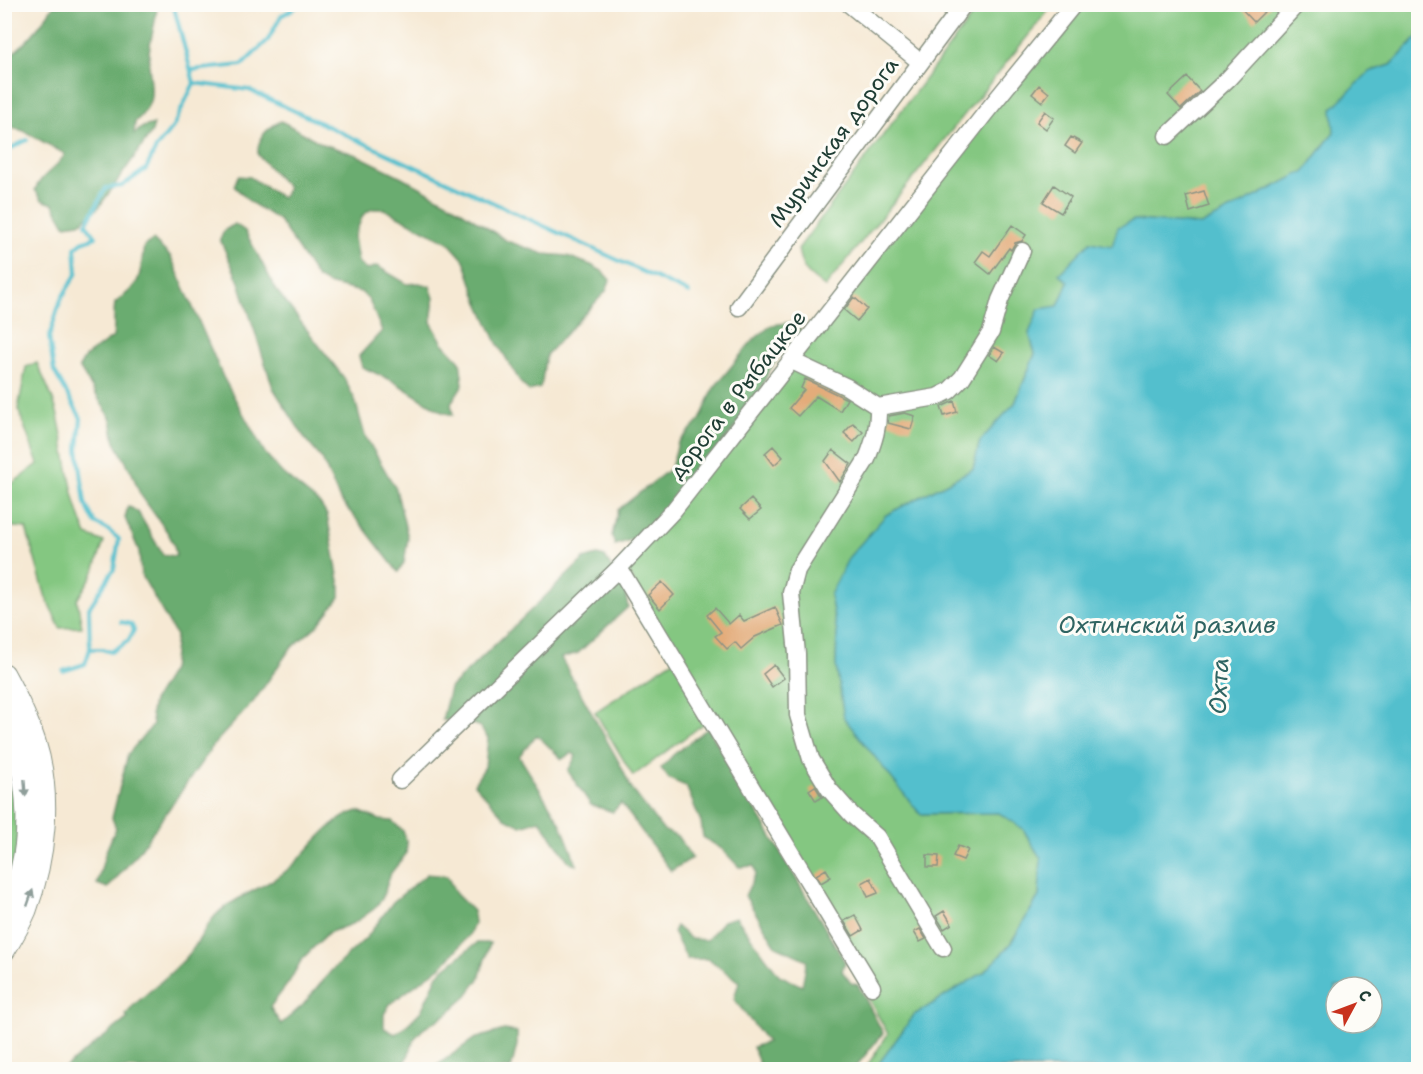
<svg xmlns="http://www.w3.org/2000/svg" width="1423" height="1074" font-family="'Shantell Sans',sans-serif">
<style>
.green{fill:#84c781;stroke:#52825a;stroke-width:1.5}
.forest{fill:#6bac6f;stroke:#457452;stroke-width:1.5}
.water{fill:#53bfcd;stroke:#397e80;stroke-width:1.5;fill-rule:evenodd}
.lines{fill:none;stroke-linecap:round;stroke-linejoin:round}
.stream{stroke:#53bfcd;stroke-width:4}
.building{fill:#e3ac7a}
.minor-casing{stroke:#8a9384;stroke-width:19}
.major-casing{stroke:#8a9384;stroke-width:23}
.minor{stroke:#fff;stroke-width:16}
.major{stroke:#fff;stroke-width:21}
.oneway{fill:#8f9e9a}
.labels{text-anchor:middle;stroke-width:6;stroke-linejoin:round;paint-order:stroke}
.street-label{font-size:22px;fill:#1f3d34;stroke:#fdfcf7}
.water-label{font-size:24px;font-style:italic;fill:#2f6462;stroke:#fdfcf7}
</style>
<rect width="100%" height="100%" fill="#fdfcf7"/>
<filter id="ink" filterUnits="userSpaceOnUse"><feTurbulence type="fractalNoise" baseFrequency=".0167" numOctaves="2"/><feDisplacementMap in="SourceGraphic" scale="12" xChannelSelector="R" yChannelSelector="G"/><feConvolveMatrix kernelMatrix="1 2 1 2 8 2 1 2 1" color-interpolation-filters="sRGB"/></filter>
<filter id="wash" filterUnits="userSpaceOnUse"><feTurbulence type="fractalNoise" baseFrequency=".008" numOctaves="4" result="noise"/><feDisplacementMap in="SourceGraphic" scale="24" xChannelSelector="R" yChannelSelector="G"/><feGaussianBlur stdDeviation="1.35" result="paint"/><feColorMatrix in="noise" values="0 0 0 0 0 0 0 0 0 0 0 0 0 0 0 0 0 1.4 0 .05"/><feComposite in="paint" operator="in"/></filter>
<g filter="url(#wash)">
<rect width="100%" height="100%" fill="#f6e9d4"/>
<path class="green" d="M981 4 1053 5 825 287C807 274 802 271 798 249Z
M1074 5H1418V37L1391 65 1369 72 1334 132 1305 171 1201 225 1134 220 1112 247 1090 242 1068 281 1058 306 1029 333 1035 353 1015 403 980 441 973 469 886 515 830 595 837 633 836 665 920 814 999 813 1023 829 1041 859 1039 896 1009 946 986 971 914 1015 875 1069H865L888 1034 714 716 633 776 595 712 677 658 625 567Z
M37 363C44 380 54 398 58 416 67 456 70 497 87 535L104 542 93 574 77 600 82 627 60 628 46 598 26 528 5 526V481L13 483 38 464 18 409 26 367Z
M5 725 17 769 18 845 5 898Z"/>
<path class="forest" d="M54 5H157C157 22 149 39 149 56 148 85 161 99 135 122L134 134 143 127 154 124 152 132 99 207 80 223 65 225 53 204 42 200 35 190C42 173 56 170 65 154L24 131 4 125 5 59C26 45 41 26 54 5Z
M281 121 323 144 357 155 400 176 454 206 507 241 544 254 567 256 591 265 602 271 610 280 606 291 547 354C542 366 545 376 540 388L529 391 521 383 497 343 477 298 464 260 448 242 384 209H372L363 215 354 237 358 262 366 270 377 266 407 284 419 283 430 286 434 298 431 322 443 343 460 361 463 384 451 403 453 415 442 412 393 381 362 367 359 356 382 331 369 300 361 292 328 284 317 278 279 220 250 202 234 186 238 176 250 177 282 198 288 188 258 155C257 138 266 129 281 121Z
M235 224 245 231 277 291 344 378 355 400 365 436 396 489 408 538 404 563 398 572 365 529 340 500 322 459 306 440 273 388 239 282 220 239 225 230Z
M153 240 171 257 223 377 265 453 282 473 320 504 327 515 340 586V597L318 625 290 649 254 701 215 743 138 853 108 888 97 884 106 851 116 828 112 818 128 754 153 725 151 713 153 701 172 670 176 636 141 574 139 551 125 518 128 506 138 512 163 555 176 556 174 545 168 533 140 494 132 473 115 442 111 419 79 367 85 357 113 337C115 325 113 315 115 303 143 282 139 280 144 246Z
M794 322 802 332 784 349 768 373 757 398 670 508 639 537 615 545 612 536 618 510 671 468 678 443 700 420 714 388 752 341 772 325Z
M597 555 605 557 625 591 628 607 578 653 561 658 620 764 631 788 663 830 678 837 692 858 671 871 621 803 613 812 591 805 568 771 576 756 572 753 562 759 537 735 519 756 561 824 577 865 570 863 540 820 521 826 505 818 474 784 485 767 488 738 479 726 468 723 442 720 450 688 584 559Z
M708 728 845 962 842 971 851 983 858 985 883 1033 854 1069 778 1070 760 1066 753 1047 767 1042 734 999 739 982 709 959H687L673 932 676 926 691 939 707 940 723 921 736 917 779 975 802 986 807 960 776 946 745 896 756 873 754 866 739 867 722 849 703 837 701 822 686 786 669 779 661 768 673 755Z
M358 811 380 820 392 821 403 831 407 843 406 854 391 873 382 899 374 909 354 923 328 933 302 959 289 982 270 1007 281 1024 303 1005 331 971 367 937 393 902 427 874 447 876 456 894 473 911 474 924 469 935 443 965 390 1004 384 1014V1028L395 1034 404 1028 421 1011 438 975 446 967 477 943H490L479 979 465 998 447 1014 423 1029 415 1038 406 1061 396 1069H63L128 1018 126 1015 133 1006C150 990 176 971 190 953 200 941 206 923 219 912 241 893 271 886 292 866 312 847 331 818 358 811Z
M504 1030 517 1032V1045L511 1069H432L474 1039Z"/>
<path class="water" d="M1418 37V1069H875L914 1015 986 971 1009 946 1039 896 1041 859 1023 829 999 813 920 814 844 718 836 665 837 633 830 595 849 557 886 515 973 469 980 441 1015 403 1035 354 1029 333 1039 309 1058 306 1068 282 1059 274 1090 242 1112 246 1118 227 1134 220 1201 225 1305 171 1334 132 1332 109 1369 72 1391 65ZM1336 987H1372V1023H1336Z"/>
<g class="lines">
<path class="stream" d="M191 70 242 65 268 40 281 16 301 4
M194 83 249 90 689 293
M4 152 27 140
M90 649H102L111 652 128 641 134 630 131 624 121 622
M63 671 85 664 90 649 89 608 114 569 119 539 108 530 95 523 85 503 78 449 81 418 54 371 49 337 61 299 77 273 75 248 82 242 96 237 86 224 106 188 122 186 146 169 156 148 173 127 194 83 173 4"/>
</g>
<g id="blocks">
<path class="building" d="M1237 4H1272L1254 22Z
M1187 77 1200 91 1181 109 1168 95Z
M1039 85 1049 93 1042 102 1032 94Z
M1045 111 1054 118 1046 129 1037 122Z
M1071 137 1082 143 1075 153 1065 146Z
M1054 185 1071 197 1061 213 1043 202Z
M1204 191 1209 206 1190 212 1186 196Z
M1012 225 1026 235 1022 241 1015 243 1011 250 1009 248 990 274 975 262 983 251 990 256Z
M854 297 867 309 857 321 844 310Z
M994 347 1004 353 998 361 989 355Z
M805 379 847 399 840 411 816 396 798 416 789 408 804 390 801 388Z
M954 401 957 412 944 416 941 407Z
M905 413 915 416 911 429 888 423 889 416Z
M853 423 863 432 854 442 844 433Z
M773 446 783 457 774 465 765 453Z
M833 450 851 464 840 482 825 461Z
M751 499 761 510 750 519 740 509Z
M662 582 674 595 660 609 648 595Z
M775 607 783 625 755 637 741 649 735 642 727 649 715 636 721 632 707 615 715 608 729 624 739 615 744 621Z
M774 665 784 678 772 687 763 674Z
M815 786 822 797 816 801 809 790Z
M958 846 968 850 963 860 953 856Z
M927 855 939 856 938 867H927Z
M826 869 831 877 821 883 816 875Z
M871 878 878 893 868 897 862 883Z
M944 911 952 924 944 929 936 916Z
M855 915 863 930 853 936 844 921Z
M920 929 926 939 920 942 914 932Z"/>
</g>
</g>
<g filter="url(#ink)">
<use href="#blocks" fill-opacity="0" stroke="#8a9384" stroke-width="1.5"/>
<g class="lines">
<defs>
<path id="minor" d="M849 4 920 62
M1167 136 1228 79 1297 4
M739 307 964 4
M792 361 847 387 878 407
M619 568 872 987
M400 780 619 568 673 511 987 111 1074 4
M943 948 877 837 852 815 829 789 811 759 798 715 797 654 791 593 797 570 867 459C874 441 879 426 878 407L937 397 949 391 962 378 991 332 1000 300 1022 251"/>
<path id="major" d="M4 674C16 696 27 718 35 742 52 795 45 859 26 910 20 924 12 938 4 951
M4 712C31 776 38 851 4 914"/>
</defs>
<use href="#minor" class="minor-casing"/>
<use href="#major" class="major-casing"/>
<use href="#minor" class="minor"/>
<use href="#major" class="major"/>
</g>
<defs><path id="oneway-solid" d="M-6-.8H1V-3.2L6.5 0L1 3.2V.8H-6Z" transform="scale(1.5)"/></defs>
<g class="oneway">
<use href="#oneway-solid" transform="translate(25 788) rotate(86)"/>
<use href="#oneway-solid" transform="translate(30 898) rotate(-71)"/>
</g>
</g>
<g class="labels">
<g class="street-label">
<text transform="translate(833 142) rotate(-54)" y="8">Муринская дорога</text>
<text transform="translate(737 394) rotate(-52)" y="8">дорога в Рыбацкое</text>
</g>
<g class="water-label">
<text x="1167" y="633">Охтинский разлив</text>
<text transform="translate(1219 686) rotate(-87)" y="8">Охта</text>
</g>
</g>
<rect width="1423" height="1074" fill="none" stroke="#fdfcf7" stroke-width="24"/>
<g transform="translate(1354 1005) rotate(49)"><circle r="28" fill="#fdfcf7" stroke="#a4b0a9" stroke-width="1.5"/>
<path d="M0-4.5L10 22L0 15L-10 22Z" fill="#c8321e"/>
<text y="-9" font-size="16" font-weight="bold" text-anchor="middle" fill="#1f3d34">С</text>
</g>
</svg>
